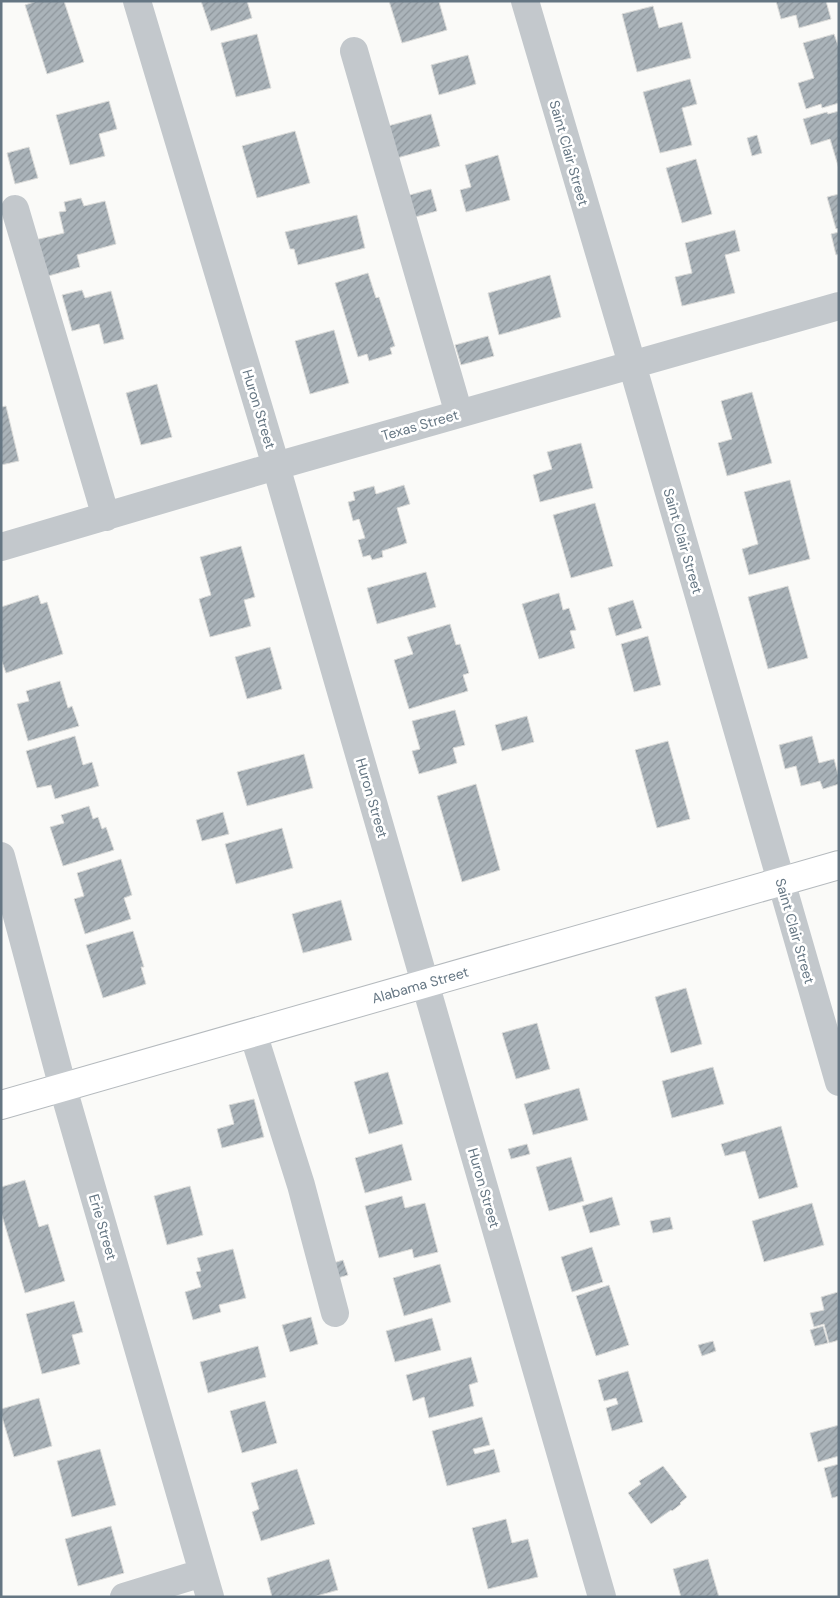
<svg xmlns="http://www.w3.org/2000/svg" width="840" height="1598" font-family="'DM Sans',sans-serif">
<style>
.building{fill:url(#building-hatch);stroke:#dcdcda}
.lines{fill:none;stroke-linecap:round;stroke-linejoin:round}
.major-casing{stroke:#b5babe;stroke-width:30}
.minor{stroke:#c3c8cc;stroke-width:28}
.major{stroke:#fff;stroke-width:28}
.labels{text-anchor:middle;stroke-width:5;stroke-linejoin:round;paint-order:stroke}
.street-label{font-size:14px;fill:#657683;stroke:#fff}
</style>
<defs>
<pattern id="building-hatch" width="6" height="6" patternUnits="userSpaceOnUse" patternTransform="scale(1.25)"><rect width="6" height="6" fill="#aab3b9"/><path d="M-1 1l2-2M0 6l6-6M5 7l2-2" fill="none" stroke="#8e969c"/></pattern>
</defs>
<rect width="100%" height="100%" fill="#fafaf8"/>
<path class="building" d="M37 1H64L84 62 47 74 25 5Z
M201 1H247L252 18 211 31Z
M389 1H441L439 2 447 30 402 43Z
M776 1H826L831 19 799 28 796 15 781 19Z
M653 6 659 28 682 22 691 58 637 72 622 14Z
M257 34 271 88 236 97 221 43Z
M834 34 839 48V103L822 108 821 104 806 109 798 83 814 78 803 43Z
M468 55 476 84 439 95 431 65Z
M690 79 697 104 682 108 692 145 660 153 643 92Z
M109 101 117 129 99 134 105 156 70 165 56 115Z
M839 111V169L830 139 811 145 803 119 827 112 828 114Z
M431 114 440 146 397 158 388 126Z
M295 131 310 183 257 198 242 146Z
M757 135 762 153 752 156 747 138Z
M29 147 38 178 15 184 7 153Z
M498 155 510 200 466 212 460 190 471 187 465 165Z
M696 159 712 214 682 223 666 168Z
M431 189 437 211 412 218 406 196Z
M839 194V228L836 229 827 197Z
M81 198 84 206 105 201 116 244 77 255 80 267 45 277 35 240 64 233 59 212 66 211 64 202Z
M357 215 365 248 298 265 294 249H290L285 232Z
M735 230 740 251 725 255 735 293 682 306 675 277 692 273 685 243Z
M839 232V254L836 255 831 234Z
M368 273 376 298 379 297 395 346 390 348 392 354 369 361 367 354 358 357 335 283Z
M550 275 561 317 499 335 488 293Z
M82 290 85 298 111 291 124 339 104 344 99 324 72 331 62 295Z
M334 330 349 383 310 394 295 341Z
M488 336 494 356 461 365 455 345Z
M157 384 172 437 141 445 126 393Z
M752 392 772 463 727 476 718 443 732 439 721 401Z
M6 406 19 461 1 465V407Z
M581 443 593 488 540 502 533 475 552 469 547 452Z
M790 480 810 559 749 575 742 549 758 544 744 492Z
M404 485 410 504 397 508 407 543 382 551 383 557 372 560 370 555 363 557 358 540 365 538 359 519 353 521 348 502 355 500 353 492 374 486 376 494Z
M595 503 613 566 571 578 553 515Z
M241 546 255 597 244 600 251 626 210 637 199 599 211 595 200 557Z
M426 572 436 607 377 624 367 588Z
M788 586 808 658 768 669 748 597Z
M559 593 563 610 569 608 576 630 570 631 575 648 539 659 522 604Z
M38 595 41 604 47 602 63 654 6 673 1 659V607Z
M633 600 642 628 616 636 608 608Z
M450 624 456 645 460 644 469 673 463 675 468 691 409 709 394 660 413 654 407 637Z
M648 636 661 685 634 692 621 644Z
M270 647 282 689 247 699 235 657Z
M60 681 68 708 72 706 79 726 28 741 17 704 29 701 26 691Z
M455 710 465 745 453 748 457 763 419 774 412 751 420 749 412 721Z
M527 716 534 742 502 751 495 725Z
M75 736 83 765 92 762 99 786 55 799 51 785 37 788 26 751Z
M812 736 819 763 834 759 839 778V784L823 789 820 781 801 786 796 766 785 769 779 745Z
M668 741 690 819 657 828 635 750Z
M304 754 313 788 247 806 237 772Z
M476 784 500 870 462 882 437 796Z
M89 806 93 819 98 817 102 829 106 827 114 850 63 866 50 827 64 823 61 815Z
M223 812 229 834 202 841 196 820Z
M282 828 293 868 236 884 225 844Z
M121 859 132 895 124 898 131 919 85 934 74 899 84 896 77 873Z
M341 900 352 940 303 953 292 914Z
M133 931 144 967H141L146 984 103 998 86 945Z
M686 988 702 1044 671 1053 655 997Z
M537 1023 550 1069 516 1079 502 1033Z
M713 1067 724 1104 672 1118 662 1081Z
M388 1072 403 1124 369 1134 354 1082Z
M579 1088 588 1120 533 1135 524 1104Z
M254 1099 264 1137 222 1148 217 1129 234 1124 229 1105Z
M781 1126 798 1187 759 1199 745 1151 725 1156 721 1144Z
M402 1144 412 1180 365 1193 355 1158Z
M527 1144 530 1154 511 1159 508 1149Z
M571 1157 584 1201 549 1211 536 1167Z
M25 1180 39 1227 48 1224 65 1281 25 1293 1 1212V1187Z
M190 1186 203 1235 167 1245 154 1196Z
M402 1196 405 1208 425 1203 438 1252 414 1258 412 1249 379 1258 365 1206Z
M612 1197 620 1225 590 1233 582 1206Z
M812 1203 824 1245 764 1262 752 1221Z
M670 1217 673 1229 653 1233 650 1221Z
M592 1247 603 1282 572 1292 561 1257Z
M233 1249 246 1298 219 1305 221 1312 193 1320 185 1292 201 1287 196 1272 201 1271 197 1258Z
M343 1260 348 1275 331 1280 327 1265Z
M440 1264 451 1302 404 1316 393 1278Z
M609 1285 629 1345 596 1356 576 1296Z
M838 1292 839 1340 829 1343 824 1324 814 1327 810 1313 824 1310 821 1297Z
M74 1301 83 1332 72 1335 80 1364 42 1374 26 1314Z
M311 1317 318 1344 290 1352 282 1325Z
M432 1318 441 1350 395 1362 386 1331Z
M823 1326 828 1343 815 1346 810 1330Z
M713 1341 716 1351 702 1356 698 1345Z
M258 1346 266 1377 208 1393 200 1362Z
M471 1357 478 1382 469 1385 474 1406 429 1418 424 1397 413 1401 406 1375Z
M628 1371 643 1422 612 1431 606 1408 618 1404 616 1398 604 1401 598 1380Z
M39 1398 52 1446 14 1457 1 1414V1409Z
M265 1401 277 1443 242 1453 230 1411Z
M482 1417 490 1445 473 1449 475 1454 494 1449 500 1472 447 1486 432 1431Z
M839 1425V1456L818 1462 810 1433Z
M100 1449 116 1505 72 1517 57 1461Z
M839 1464V1496L832 1498 824 1468Z
M663 1466 687 1497 680 1503 681 1504 672 1511 671 1510 651 1524 628 1493 641 1484 639 1481Z
M297 1469 315 1524 261 1541 252 1512 259 1509 251 1483Z
M506 1519 512 1543 528 1539 538 1577 488 1589 472 1528Z
M111 1526 124 1573 78 1586 65 1539Z
M329 1559 338 1590 313 1597H272L267 1578Z
M708 1559 719 1597H681L673 1569Z"/>
<g class="lines">
<defs>
<g id="major">
<path id="s1" d="M1 1105 839 865"/>
</g>
</defs>
<use href="#major" class="major-casing"/>
<path class="minor" d="M137 1 276 466 602 1597
M525 1 632 364 839 1082
M354 51 459 414
M15 209 106 517
M1 547 276 466 839 306
M1 856 63 1088 210 1597
M253 1033 301 1185 335 1313
M124 1597 202 1573"/>
<use href="#major" class="major"/>
</g>
<g class="labels">
<g class="street-label">
<text transform="translate(569 153) rotate(74)" y="5">Saint Clair Street</text>
<text transform="translate(259 409) rotate(73)" y="5">Huron Street</text>
<text transform="translate(420 425) rotate(-16)" y="5">Texas Street</text>
<text transform="translate(683 541) rotate(74)" y="5">Saint Clair Street</text>
<text transform="translate(372 798) rotate(74)" y="5">Huron Street</text>
<text transform="translate(795 931) rotate(74)" y="5">Saint Clair Street</text>
<text dy="5" stroke="none"><textPath href="#s1" startOffset="436">Alabama Street</textPath></text>
<text transform="translate(484 1188) rotate(74)" y="5">Huron Street</text>
<text transform="translate(103 1227) rotate(74)" y="5">Erie Street</text>
</g>
</g>
<rect width="840" height="1598" fill="none" stroke="#657683" stroke-width="5"/>
</svg>
